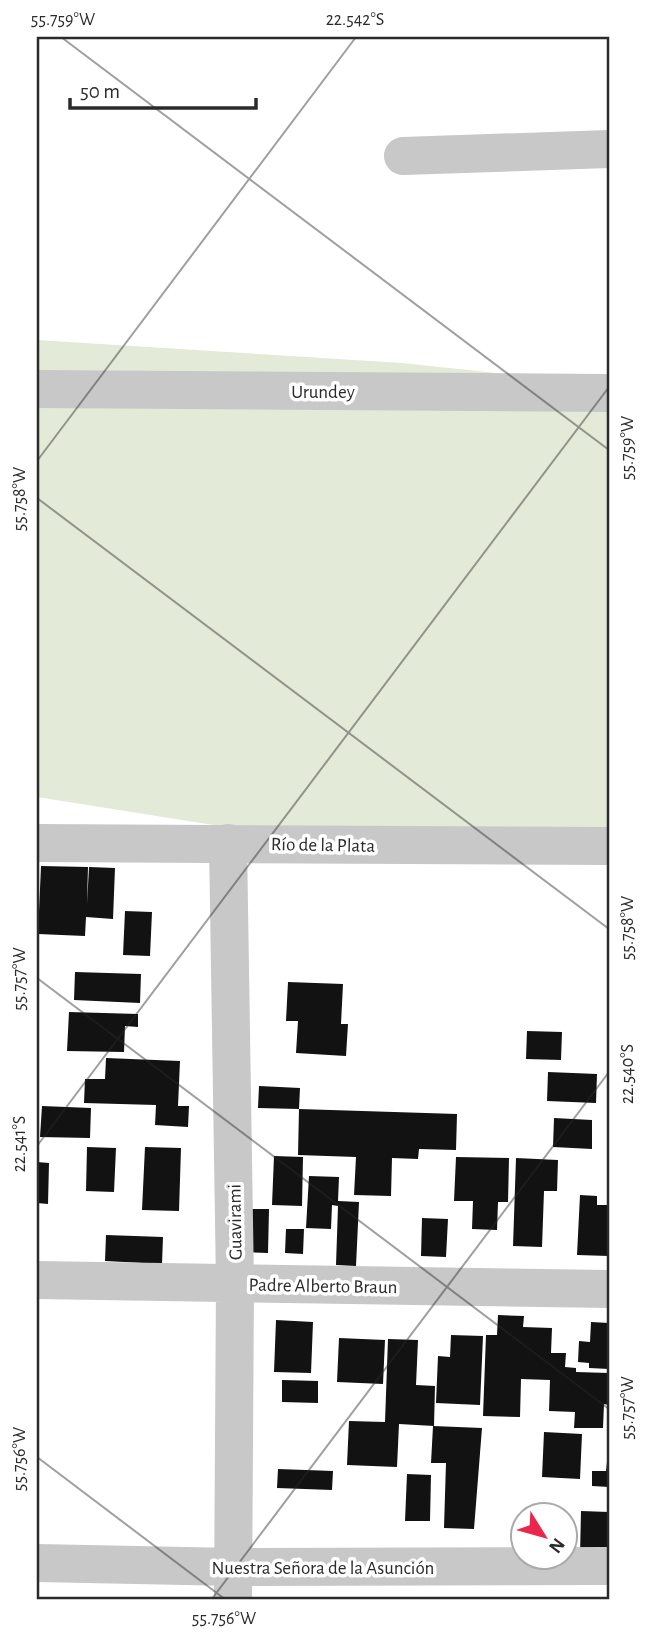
<svg xmlns="http://www.w3.org/2000/svg" width="646" height="1637" font-family="'Alegreya Sans',sans-serif">
<style>
.green{fill:#e4ead8}
.building{fill:#121212}
.lines{fill:none;stroke-linecap:round;stroke-linejoin:round}
.minor{stroke:#c8c8c8;stroke-width:38}
.ticks{fill:none;stroke:#2b2b2b;stroke-width:2;stroke-opacity:0.45}
.labels{text-anchor:middle;stroke-width:7;stroke-linejoin:round;paint-order:stroke}
.street-label{font-size:19px;fill:#2b2b2b;stroke:#fff}
.neatline{fill:none;stroke:#2b2b2b;stroke-width:2.5}
.ticks-label{font-size:18px;text-anchor:middle;fill:#2b2b2b}
</style>
<rect width="100%" height="100%" fill="#fff"/>
<path class="green" d="M37 340 402 363 609 385V846L333 844 37 797Z"/>
<path class="building" d="M41 866 88 867 87 904 89 867 115 868 113 919 86 917 85 936 38 934Z
M125 911 152 912 150 956 123 955Z
M75 972 141 974 140 1003 74 1000Z
M288 982 343 984 341 1024H348L346 1056 296 1053 298 1021H286Z
M69 1012 138 1014V1027L125 1026 124 1052 67 1051Z
M527 1031 562 1032 561 1060 526 1059Z
M106 1058 180 1061 178 1106H189L188 1127 155 1125 156 1105 84 1103 85 1079H105Z
M548 1072 597 1074 596 1103 547 1101Z
M259 1086 300 1088 299 1109 258 1108Z
M42 1106 91 1108 90 1138 40 1137Z
M299 1109 457 1114 456 1150 419 1149 418 1159 392 1158 391 1196 354 1195 356 1157 298 1155Z
M554 1118 592 1120V1149L553 1147Z
M87 1147 116 1148 114 1192 86 1191Z
M145 1147 181 1148 179 1211 142 1210Z
M274 1156 303 1157 302 1206 272 1205Z
M456 1157 509 1158 508 1202H498L497 1230 472 1229 473 1201H454Z
M516 1158 558 1160 557 1191H544L542 1247 513 1246Z
M37 1162 49 1163 48 1204 37 1203Z
M309 1176 339 1177 338 1201 359 1202 356 1266 336 1265 338 1206 332 1205 331 1229 306 1228Z
M580 1195 597 1196V1205H609V1256L577 1255Z
M244 1209H269L268 1253 242 1252Z
M422 1218 448 1219 446 1257 421 1256Z
M286 1229H304L303 1254 285 1253Z
M106 1235 163 1237 162 1264 105 1261Z
M498 1315 524 1316 523 1327 552 1328 551 1353H566L565 1367 576 1368V1372L609 1373V1405L604 1404 603 1428H574L575 1412 549 1411 550 1380 521 1379 520 1417 483 1416 486 1335H497Z
M276 1320 313 1322 311 1373 274 1372Z
M591 1322 609 1323V1369L589 1368V1363L578 1362 579 1341 590 1342Z
M451 1335 483 1336 480 1405 436 1403 438 1356 450 1357Z
M339 1338 385 1340 383 1384 337 1382Z
M388 1339 418 1340 416 1385 435 1386 434 1426 399 1424 397 1467 347 1465 349 1421 385 1422Z
M282 1380 318 1381V1403L282 1402Z
M433 1426 482 1428 474 1529 444 1528 446 1463H431Z
M544 1432 582 1434 580 1479 542 1477Z
M607 1462H609V1487L592 1486V1471H606Z
M278 1469 333 1471 332 1490 277 1488Z
M407 1474 431 1475 430 1521H405Z
M581 1511 609 1512V1548L580 1556Z"/>
<g class="lines">
<path class="minor" d="M403 156 609 149
M37 389 609 393
M37 843 609 846
M228 843 235 1283 233 1600
M37 1280 609 1289
M37 1563 235 1567 609 1566"/>
</g>
<path class="ticks" d="M61 37 609 450M37 461 356 37M37 498 609 929M37 978 609 1409M37 1146 609 387M37 1457 226 1600M211 1600 609 1072"/>
<g class="labels">
<g class="street-label">
<text x="323" y="398">Urundey</text>
<text transform="translate(323 844) rotate(1)" y="7">Río de la Plata</text>
<text transform="translate(234 1222) rotate(-91)" y="7">Guavirami</text>
<text transform="translate(323 1285) rotate(1)" y="7">Padre Alberto Braun</text>
<text x="323" y="1574">Nuestra Señora de la Asunción</text>
</g>
</g>
<rect width="646" height="1637" fill="none" stroke="#ffffff" stroke-width="77"/>
<g transform="translate(544 1536) rotate(127)"><circle r="33" fill="#ffffff" stroke="#aaaaaa" stroke-width="2"/>
<path d="M0-5L12 26L0 18L-12 26Z" fill="#ea264a"/>
<text y="-10" font-size="19" font-weight="bold" text-anchor="middle" fill="#2b2b2b">N</text>
</g>
<path d="M70 98v10h186v-10" fill="none" stroke="#2b2b2b" stroke-width="3.5"/>
<text x="80" y="98" font-size="21" fill="#2b2b2b" stroke="#ffffff" stroke-width="5" paint-order="stroke">50 m</text>
<rect x="38" y="38" width="570" height="1560" class="neatline"/>
<g class="ticks-label">
<text x="63" y="25">55.759°W</text>
<text x="355" y="25">22.542°S</text>
<text transform="translate(627 448) rotate(-90)" y="6">55.759°W</text>
<text transform="translate(19 499) rotate(-90)" y="6">55.758°W</text>
<text transform="translate(627 928) rotate(-90)" y="6">55.758°W</text>
<text transform="translate(19 979) rotate(-90)" y="6">55.757°W</text>
<text transform="translate(627 1074) rotate(-90)" y="6">22.540°S</text>
<text transform="translate(19 1144) rotate(-90)" y="6">22.541°S</text>
<text transform="translate(627 1408) rotate(-90)" y="6">55.757°W</text>
<text transform="translate(19 1459) rotate(-90)" y="6">55.756°W</text>
<text x="224" y="1624">55.756°W</text>
</g>
</svg>
